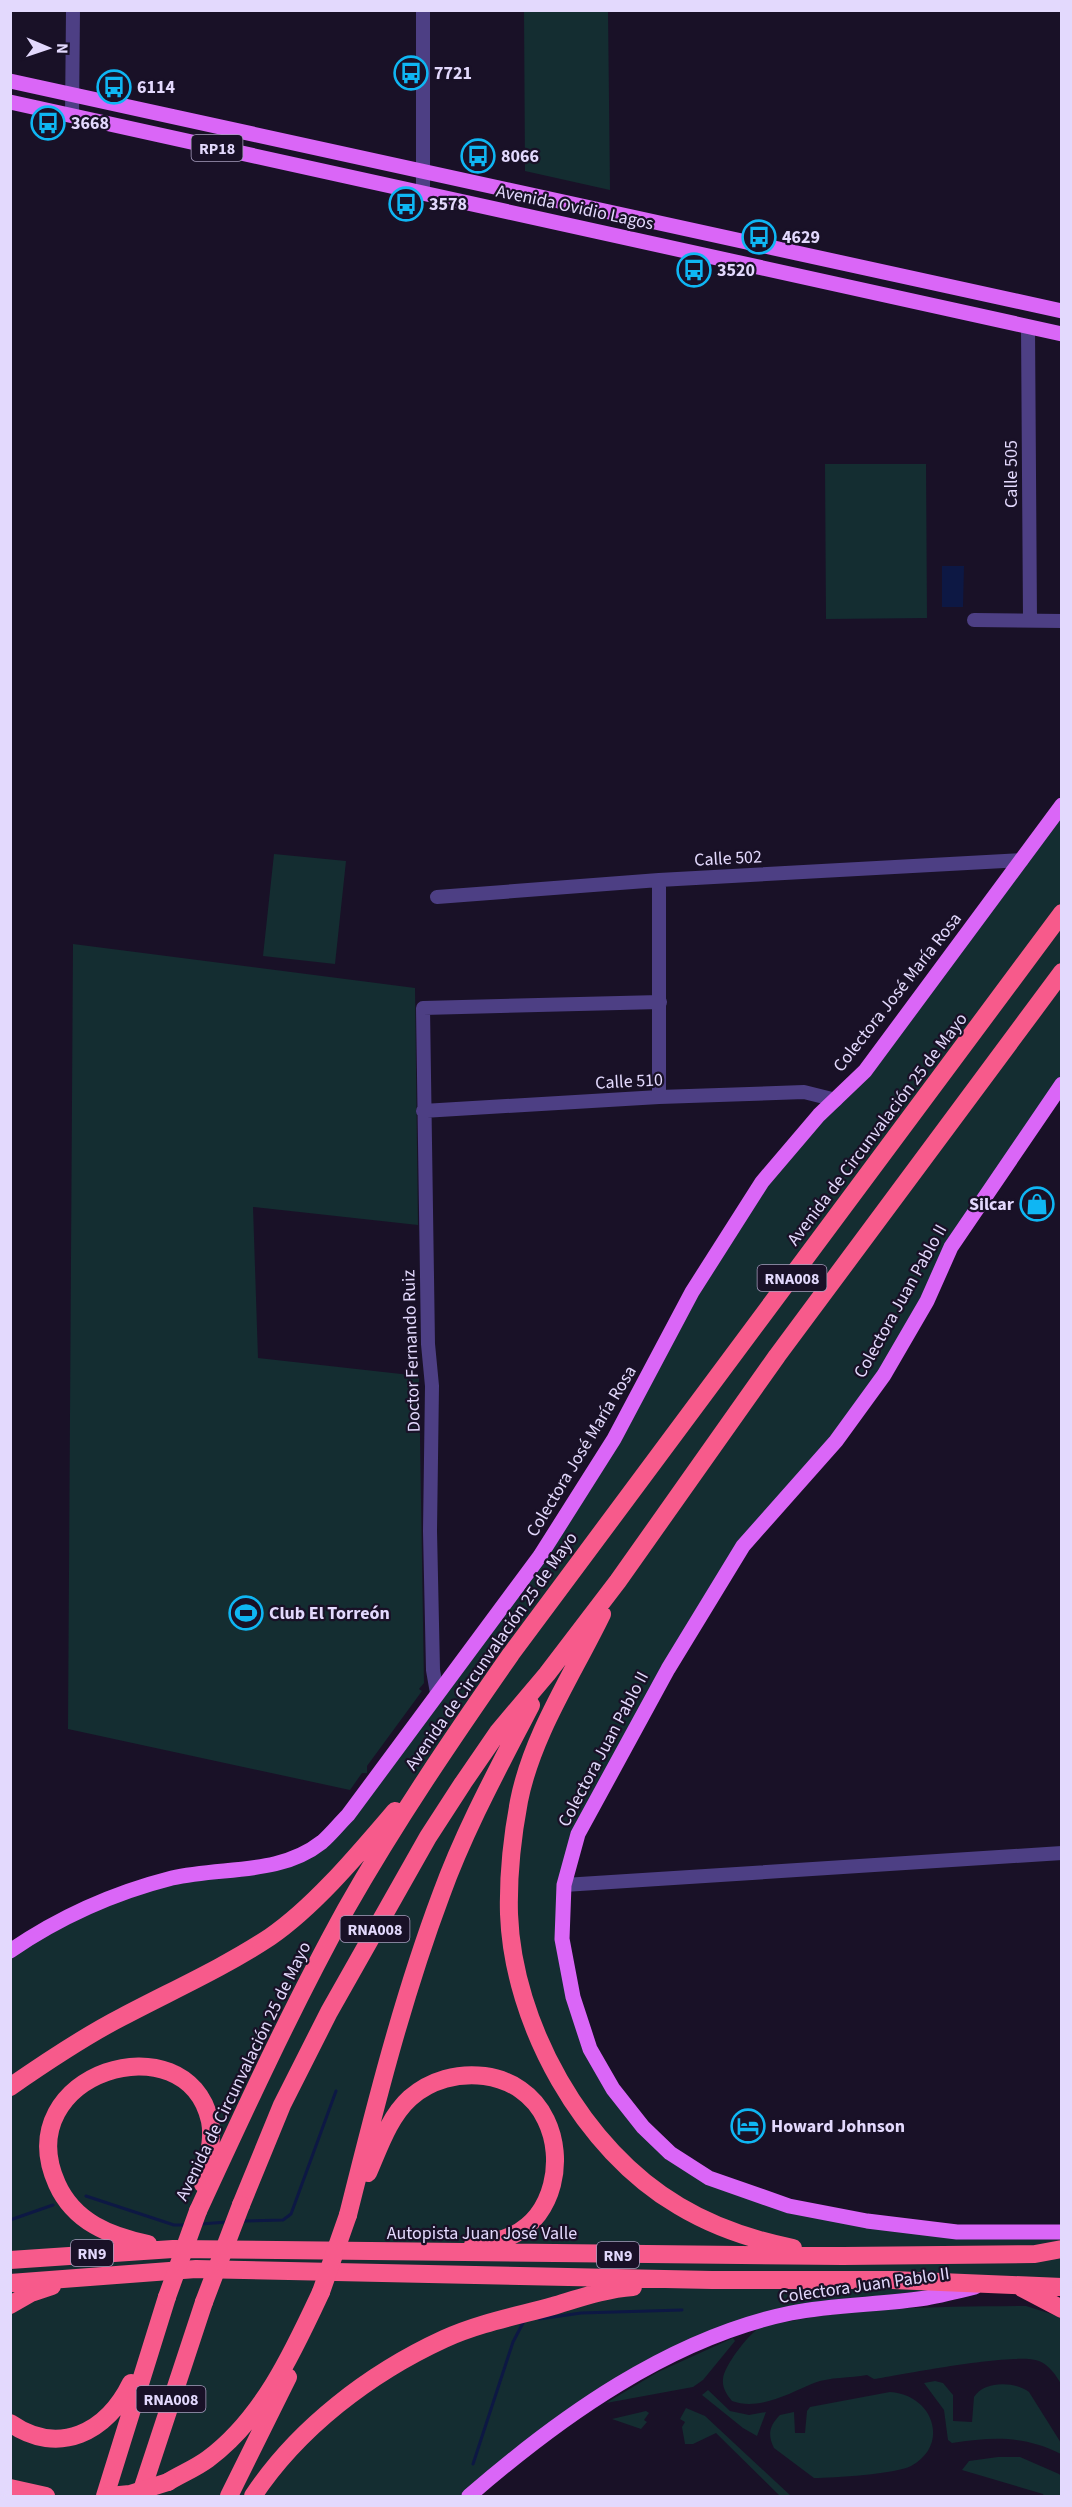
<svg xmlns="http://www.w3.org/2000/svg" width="1072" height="2507" font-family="'Source Sans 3',sans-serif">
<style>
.green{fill:#142d31}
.water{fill:#0d1844}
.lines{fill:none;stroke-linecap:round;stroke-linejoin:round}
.stream{stroke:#0d1844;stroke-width:3}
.minor{stroke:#4d3f84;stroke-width:14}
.major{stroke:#da66f7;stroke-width:15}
.highway{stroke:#f75a8b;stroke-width:18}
.highway-bridge{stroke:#f75a8b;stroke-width:18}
.labels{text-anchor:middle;stroke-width:4.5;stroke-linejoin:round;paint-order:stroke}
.shield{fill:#191127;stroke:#a69dbd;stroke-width:1.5}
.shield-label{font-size:16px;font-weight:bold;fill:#e3d9fd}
.poi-label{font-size:18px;font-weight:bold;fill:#e3d9fd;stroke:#191127;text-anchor:start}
.street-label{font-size:18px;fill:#e3d9fd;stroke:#191127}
</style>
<rect width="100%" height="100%" fill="#191127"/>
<path class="green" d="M524 11H608L610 190 525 171Z
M825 464H926L927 618 826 619Z
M1061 805V1084L951 1247 884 1375 743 1546 578 1834 562 1939 590 2049 643 2127 709 2178 867 2221 1061 2232V2287L1018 2286 789 2314 655 2364 469 2496H11V1951L124 1891 262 1867 322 1841 540 1556 762 1182 865 1071Z
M274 854 346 861 335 964 263 956Z
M73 944 415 988 418 1225 253 1207 258 1358 419 1376 424 1683 419 1689 422 1691 367 1766V1773H362L350 1790 68 1729Z
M1026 2306 1061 2317V2384C1056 2375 1049 2365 1039 2361 1014 2352 905 2374 874 2379L867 2375C851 2378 829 2377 814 2383 790 2393 759 2411 732 2401 727 2395 722 2388 723 2379 724 2366 748 2335 759 2328 847 2306 936 2307 1026 2306Z
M733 2338 735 2341 703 2380 693 2387 606 2403 658 2372Z
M935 2381 943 2383 953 2395V2421L972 2422 974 2397C984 2381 1014 2381 1029 2392L1061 2443V2454C1024 2435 992 2437 952 2443L948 2440 944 2410 924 2383Z
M708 2390 730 2411 749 2415 766 2412 757 2436 743 2428 702 2395Z
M890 2392C934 2395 950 2445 911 2466 896 2474 833 2478 814 2478L774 2448C767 2434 770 2425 780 2415L794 2412 795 2433H805L807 2411 810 2407Z
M686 2408 705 2416 791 2496H780L716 2433 693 2444H685L682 2427 685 2422 680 2419Z
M646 2411 649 2413 644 2420 647 2422 641 2429 612 2419Z
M998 2457H1020L1059 2474 1061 2476V2496H1044L1043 2494 962 2470 969 2461Z"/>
<path class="water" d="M942 566H964L963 607H942Z"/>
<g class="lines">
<path class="stream" d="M86 2196 174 2225H185
M10 2220 53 2205
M243 2221 283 2220 291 2214 336 2091
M201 2224 227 2222
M539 2319 581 2313 682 2310
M473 2464 513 2342 524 2321"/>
<path class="minor" d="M72 116 73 10
M423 194V10
M1028 327 1030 620
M974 620 1062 621
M437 897 659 880 1022 860
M659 1097V880
M423 1111 659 1097 804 1092 836 1100
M437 1693 433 1670 430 1531 432 1386 428 1344 423 1008 660 1002
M564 1885 1062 1853"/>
<path class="major" d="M10 81 1062 311
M10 102 1062 334
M1062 1084 951 1247 927 1301 884 1375 836 1441 743 1546 668 1669 578 1834 564 1885 562 1939 573 1997 590 2049 613 2089 643 2127 670 2153 709 2178 789 2206 867 2221 957 2232H1062
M10 1951C61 1916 113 1893 172 1878 223 1866 279 1876 322 1842 331 1834 339 1824 348 1815L540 1556 614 1439 692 1292 762 1182 819 1115 865 1071 1062 805
M469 2496C560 2417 670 2338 791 2313 835 2304 881 2305 926 2298 943 2295 959 2291 975 2287"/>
<path class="highway" d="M602 1614C573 1674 532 1735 519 1801 512 1838 508 1877 509 1914 513 2024 583 2150 679 2206 714 2227 753 2240 793 2248
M10 2087C46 2062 83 2037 122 2017 171 1991 223 1968 270 1937 315 1906 359 1853 395 1811
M368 2173C379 2148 389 2117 410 2098 451 2062 522 2068 546 2120 565 2159 554 2215 513 2235 500 2241 487 2243 473 2245
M241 2205 282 2105 329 2012 428 1837 463 1783 498 1732 547 1674 618 1581 777 1356 1062 972
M198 2211C245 2109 292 2007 346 1909 396 1821 453 1737 511 1654L1062 913
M348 2215C375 2107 402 1999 441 1895 465 1829 499 1767 531 1705
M148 2244C110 2236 74 2222 57 2184 7 2073 187 2018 210 2121 214 2142 206 2163 203 2184
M10 2260 173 2249 843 2256 1035 2254 1062 2249
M10 2283 196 2269 712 2280H893L1062 2287
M1022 2288 1062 2309
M10 2305 31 2293 52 2286
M10 2423C59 2457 107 2432 131 2383
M168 2482C181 2474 196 2468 208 2459 263 2418 293 2352 321 2292
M10 2488 46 2496
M105 2496 167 2297
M140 2496 204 2302
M229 2496 288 2377
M253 2496C298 2428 370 2373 444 2339 479 2323 517 2316 553 2306 580 2298 605 2289 633 2287"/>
<path class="highway-bridge" d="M321 2292 348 2215
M167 2297 198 2211
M204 2302 241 2205
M109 2496 130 2494 168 2482"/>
</g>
<defs>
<symbol id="bus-ring" viewBox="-11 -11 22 22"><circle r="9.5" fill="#191127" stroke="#0fb6f3" stroke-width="1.5"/><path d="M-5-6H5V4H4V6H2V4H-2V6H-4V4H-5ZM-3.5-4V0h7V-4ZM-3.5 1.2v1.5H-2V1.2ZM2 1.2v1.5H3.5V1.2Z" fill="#0fb6f3"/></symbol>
<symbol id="shop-ring" viewBox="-11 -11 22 22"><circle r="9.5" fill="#191127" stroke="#0fb6f3" stroke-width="1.5"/><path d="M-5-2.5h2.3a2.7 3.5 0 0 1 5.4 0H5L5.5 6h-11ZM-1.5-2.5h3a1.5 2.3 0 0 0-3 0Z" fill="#0fb6f3"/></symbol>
<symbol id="stadium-ring" viewBox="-11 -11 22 22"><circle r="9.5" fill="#191127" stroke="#0fb6f3" stroke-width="1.5"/><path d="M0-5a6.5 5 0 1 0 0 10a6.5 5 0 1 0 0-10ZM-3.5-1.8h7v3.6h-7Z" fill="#0fb6f3"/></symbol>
<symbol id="hotel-ring" viewBox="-11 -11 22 22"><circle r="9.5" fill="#191127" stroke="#0fb6f3" stroke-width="1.5"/><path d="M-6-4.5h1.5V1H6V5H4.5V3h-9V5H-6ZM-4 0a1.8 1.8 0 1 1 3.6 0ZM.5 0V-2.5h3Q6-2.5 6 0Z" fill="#0fb6f3"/></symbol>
</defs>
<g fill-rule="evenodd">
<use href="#bus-ring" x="392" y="54" width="38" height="38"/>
<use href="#bus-ring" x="95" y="68" width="38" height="38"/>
<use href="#bus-ring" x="29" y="104" width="38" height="38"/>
<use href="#bus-ring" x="459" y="137" width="38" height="38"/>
<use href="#bus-ring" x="387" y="185" width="38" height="38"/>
<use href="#bus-ring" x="740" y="218" width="38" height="38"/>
<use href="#bus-ring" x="675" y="251" width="38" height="38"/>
<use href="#shop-ring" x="1018" y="1185" width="38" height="38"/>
<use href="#stadium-ring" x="227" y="1594" width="38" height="38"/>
<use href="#hotel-ring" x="729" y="2107" width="38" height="38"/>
</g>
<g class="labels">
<g class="shield">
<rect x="191.5" y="135" width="51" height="26" rx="4.5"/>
<rect x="757.5" y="1265" width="69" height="26" rx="4.5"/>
<rect x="340.5" y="1916" width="69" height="26" rx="4.5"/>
<rect x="71" y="2240" width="42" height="26" rx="4.5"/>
<rect x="597" y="2242" width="42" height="26" rx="4.5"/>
<rect x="136.5" y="2386" width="69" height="26" rx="4.5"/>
</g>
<g class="shield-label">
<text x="217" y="154">RP18</text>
<text x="792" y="1284">RNA008</text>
<text x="375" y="1935">RNA008</text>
<text x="92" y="2259">RN9</text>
<text x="618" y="2261">RN9</text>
<text x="171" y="2405">RNA008</text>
</g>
<g class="poi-label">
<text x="434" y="79">7721</text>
<text x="137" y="93">6114</text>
<text x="71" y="129">3668</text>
<text x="501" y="162">8066</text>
<text x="429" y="210">3578</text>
<text x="782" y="243">4629</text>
<text x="717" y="276">3520</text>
<text x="1014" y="1210" text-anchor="end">Silcar</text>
<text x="269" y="1619">Club El Torreón</text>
<text x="771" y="2132">Howard Johnson</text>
</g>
<g class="street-label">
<text transform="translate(575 207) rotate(12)" y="6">Avenida Ovidio Lagos</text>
<text transform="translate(1011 474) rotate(-90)" y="6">Calle 505</text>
<text transform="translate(728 858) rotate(-3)" y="6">Calle 502</text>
<text transform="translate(897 992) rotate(-52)" y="6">Colectora José María Rosa</text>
<text transform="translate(629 1081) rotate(-3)" y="6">Calle 510</text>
<text transform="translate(877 1129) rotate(-53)" y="6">Avenida de Circunvalación 25 de Mayo</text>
<text transform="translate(900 1301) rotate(-61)" y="6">Colectora Juan Pablo II</text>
<text transform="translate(411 1351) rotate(-92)" y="6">Doctor Fernando Ruiz</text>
<text transform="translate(581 1451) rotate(-59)" y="6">Colectora José María Rosa</text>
<text transform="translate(491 1651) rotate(-55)" y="6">Avenida de Circunvalación 25 de Mayo</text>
<text transform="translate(603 1749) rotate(-62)" y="6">Colectora Juan Pablo II</text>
<text transform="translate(243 2071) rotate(-64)" y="6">Avenida de Circunvalación 25 de Mayo</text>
<text x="482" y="2239">Autopista Juan José Valle</text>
<text transform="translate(864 2285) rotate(-8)" y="6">Colectora Juan Pablo II</text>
</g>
</g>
<rect width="1072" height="2507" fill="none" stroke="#e3d9fd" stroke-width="24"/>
<g transform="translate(48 48) rotate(92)" stroke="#191127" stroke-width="4.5" paint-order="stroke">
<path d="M0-4.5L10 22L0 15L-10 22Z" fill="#e3d9fd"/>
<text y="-9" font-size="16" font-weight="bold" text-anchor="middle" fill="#e3d9fd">N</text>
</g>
</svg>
